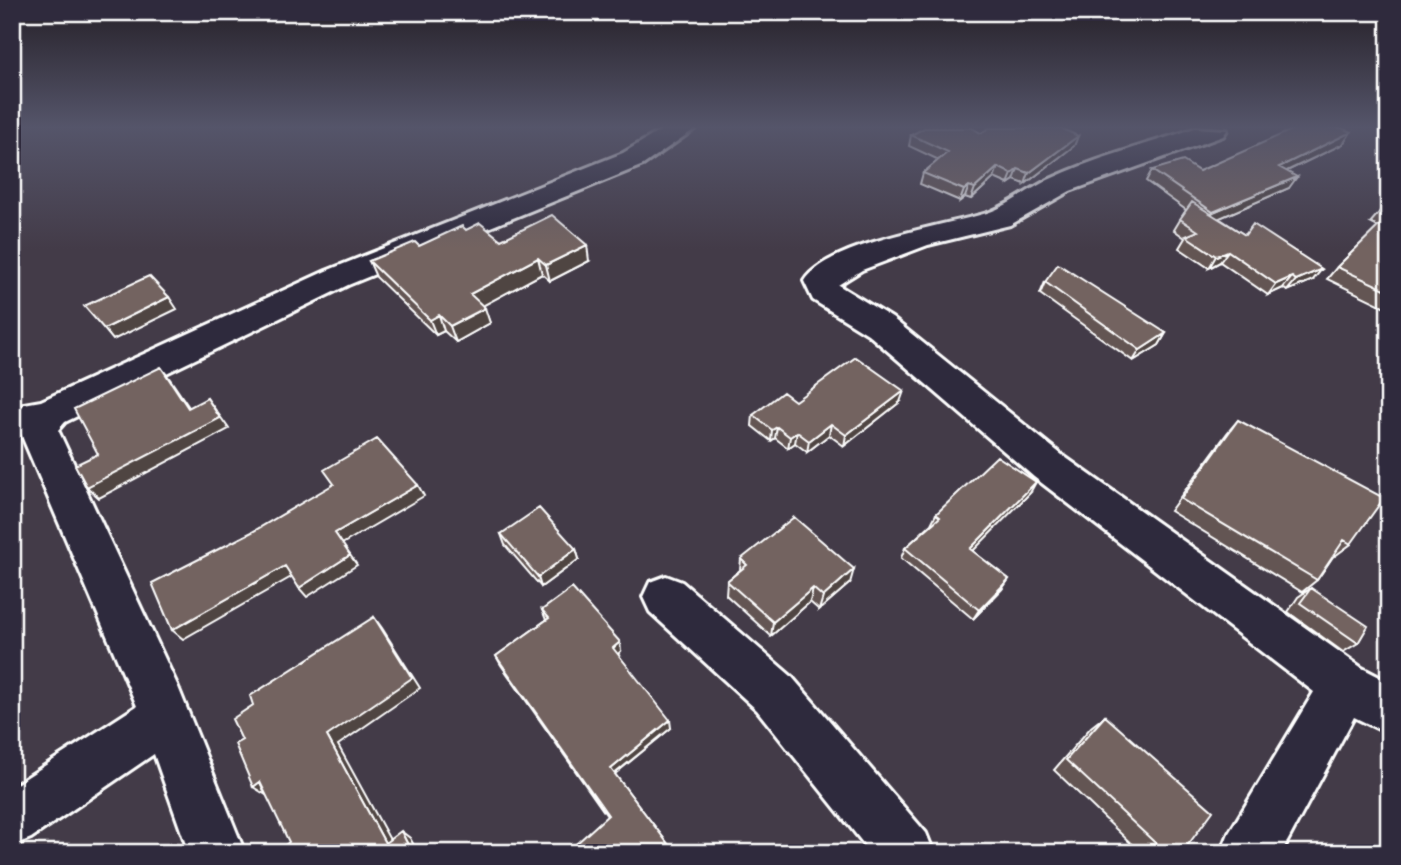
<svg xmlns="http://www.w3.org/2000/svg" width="1401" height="865" font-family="Itim,sans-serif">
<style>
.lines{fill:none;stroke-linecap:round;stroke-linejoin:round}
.minor-casing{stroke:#fff;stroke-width:6}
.minor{fill:#2f2a3d;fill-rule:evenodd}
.wall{fill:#635553;stroke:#fff;stroke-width:2}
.shaded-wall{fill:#504543;stroke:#fff;stroke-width:2}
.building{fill:#736360;stroke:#fff;stroke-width:2}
</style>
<rect width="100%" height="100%" fill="#433b48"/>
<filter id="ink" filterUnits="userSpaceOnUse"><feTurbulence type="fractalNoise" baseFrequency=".0143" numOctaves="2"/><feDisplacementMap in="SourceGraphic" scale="14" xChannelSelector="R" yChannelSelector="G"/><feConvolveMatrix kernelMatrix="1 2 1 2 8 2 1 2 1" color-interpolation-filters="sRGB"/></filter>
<g filter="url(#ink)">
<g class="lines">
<defs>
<path id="minor" d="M665 128H696L643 165 348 285 65 422 58 430 178 687 245 853H189L154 754 31 838 12 846V787L137 706 19 429 18 414 24 404 41 401 326 271 623 153Z
M1195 128 1227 130 1223 136 1070 191 1010 225 928 245 862 270 838 285 892 318 1062 455 1362 668 1389 682V734L1354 717 1281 853H1221L1229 833 1314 692 1034 477 868 334 813 300 804 281C828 243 944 226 987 213 1008 206 1028 190 1048 180 1094 158 1147 145 1195 128Z
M666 576 682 582 791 676 926 833 934 853H871L757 710 650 612 643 597 650 582Z"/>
</defs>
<use href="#minor" class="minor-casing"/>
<use href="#minor" class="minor"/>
</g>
<path class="wall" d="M1351 132 1343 144 1287 171 1289 188 1219 218 1313 280 1287 291 1283 288 1268 295 1220 262 1209 268 1179 248 1185 238 1174 230 1186 210 1146 181 1152 170 1199 171Z
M981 133 1078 136 1074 146 1025 184 1014 180 1008 184 994 178 971 199 965 197 960 201 920 184 923 173 939 160 909 146 911 135Z
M1389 201V309L1327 279 1337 267 1378 227 1370 223Z
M466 230 501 240 589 261 550 281 542 274 483 305 490 323 456 342 444 331 436 335 376 277 369 261 419 246Z
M1045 282 1166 333 1159 345 1133 361 1040 294Z
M795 401 900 402 844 446 829 435 807 452 795 443 788 448 775 438 771 441 752 426 753 415Z
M1238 420 1351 544 1335 556 1334 555 1317 580 1302 592 1170 511 1227 433Z
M1030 493 972 551 1009 579 1002 589 973 619 901 558 905 548 931 524 936 514Z
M501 534 576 549 579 559 541 587 505 545Z
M741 559 850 583 819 610 810 602 771 636 726 595 727 581 740 570Z
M1311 588 1358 643 1343 652 1288 612 1298 597Z
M542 610 621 651 618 654 671 728 615 774 675 853 607 816 501 665 496 656 546 620Z
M1105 716 1182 853H1141L1054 770 1091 727Z"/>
<path class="shaded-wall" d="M1351 132 1343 144 1272 178 1279 167Z
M1078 136 1074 146 1025 184 1029 173Z
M998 167 994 178 971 199 975 188Z
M1018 169 1014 180 1008 184 1012 174Z
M1297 177 1289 188 1206 224 1213 212Z
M969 186 965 197 960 201 964 190Z
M587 245 589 261 550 281 546 265Z
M1228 251 1220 262 1209 268 1216 256Z
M538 258 542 274 475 310 470 294Z
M1322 269 1313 280 1287 291 1296 280Z
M1292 277 1283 288 1268 295 1276 284Z
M169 297 177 309 113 340 104 329Z
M485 308 490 323 456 342 450 326Z
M439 315 444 331 436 335 430 320Z
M1166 333 1159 345 1133 361 1140 350Z
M161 367 170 379 197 419 188 408Z
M904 391 900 402 844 446 846 435Z
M207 398 229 429 99 498 87 487Z
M831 424 829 435 807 452 809 441Z
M777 427 775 438 771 441 772 430Z
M797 432 795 443 788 448 790 437Z
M1036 482 1030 493 965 559 970 549Z
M418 485 424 496 342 544 335 533Z
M576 549 579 559 541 587 538 577Z
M350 555 357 565 307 597 299 588Z
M285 566 293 576 183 639 172 630Z
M854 569 850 583 819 610 823 597Z
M1009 579 1002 589 973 619 979 610Z
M813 588 810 602 771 636 773 622Z
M374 617 382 628 420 688 338 745 395 849 385 843 327 736Z
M620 642 621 651 615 657 613 648Z
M670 720 671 728 613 775 611 769Z
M260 782 266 795 253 787Z
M401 831 410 838 418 853H412Z"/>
<path class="building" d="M924 128H972L981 133 989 128H1061L1078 136 1029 173 1018 169 1012 174 998 167 975 188 969 186 964 190 923 173 948 152 911 135Z
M1296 128H1342L1351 132 1279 167 1297 177 1213 212 1152 170 1183 161 1199 171Z
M1389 201V214L1380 211Z
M1192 202 1245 235 1253 224 1322 269 1296 280 1292 277 1276 284 1228 251 1216 256 1186 236 1198 231 1180 219Z
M552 215 587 245 546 265 538 258 470 294 485 308 450 326 439 315 430 320 369 261 415 242 419 246 462 226 466 230 480 223 501 240Z
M1389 216V291L1337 267Z
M1058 264 1166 333 1140 350 1045 282Z
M149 276 169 297 104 329 84 306Z
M856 357 904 391 846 435 831 424 809 441 797 432 790 437 777 427 772 430 753 415 783 392 795 401Z
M161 367 188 408 207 398 220 418 87 487 75 465 98 454 74 409Z
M1238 420 1384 498 1351 544 1344 540 1317 580 1181 499Z
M377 439 418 485 335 533 350 555 299 588 285 566 172 630 152 583 252 532 334 484 324 470Z
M997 456 1036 482 970 549 1009 579 979 610 905 548 940 517 936 514Z
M539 508 576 549 538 577 501 534Z
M794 517 854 569 823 597 813 588 773 622 727 581 747 565 741 559Z
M572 588 620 642 613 648 670 720 611 769 675 853H566L608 815 496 656 549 618 542 610Z
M1311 588 1368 626 1358 643 1300 603Z
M374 617 412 678 327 736 385 843 401 831 412 853H280L279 850 289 842 260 782 253 787 235 744 242 740 232 719 253 705 250 696Z
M1105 716 1213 811 1182 853H1166L1066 760Z"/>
</g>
<linearGradient id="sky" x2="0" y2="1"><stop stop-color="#252028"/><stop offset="0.51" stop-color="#55556a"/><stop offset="1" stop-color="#55556a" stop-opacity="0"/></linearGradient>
<rect width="1401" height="249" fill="url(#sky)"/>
<rect width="1401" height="865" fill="none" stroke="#2f2a3d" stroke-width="42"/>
<rect x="21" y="21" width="1359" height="823" fill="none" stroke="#fff" stroke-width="2.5" filter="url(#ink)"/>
</svg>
